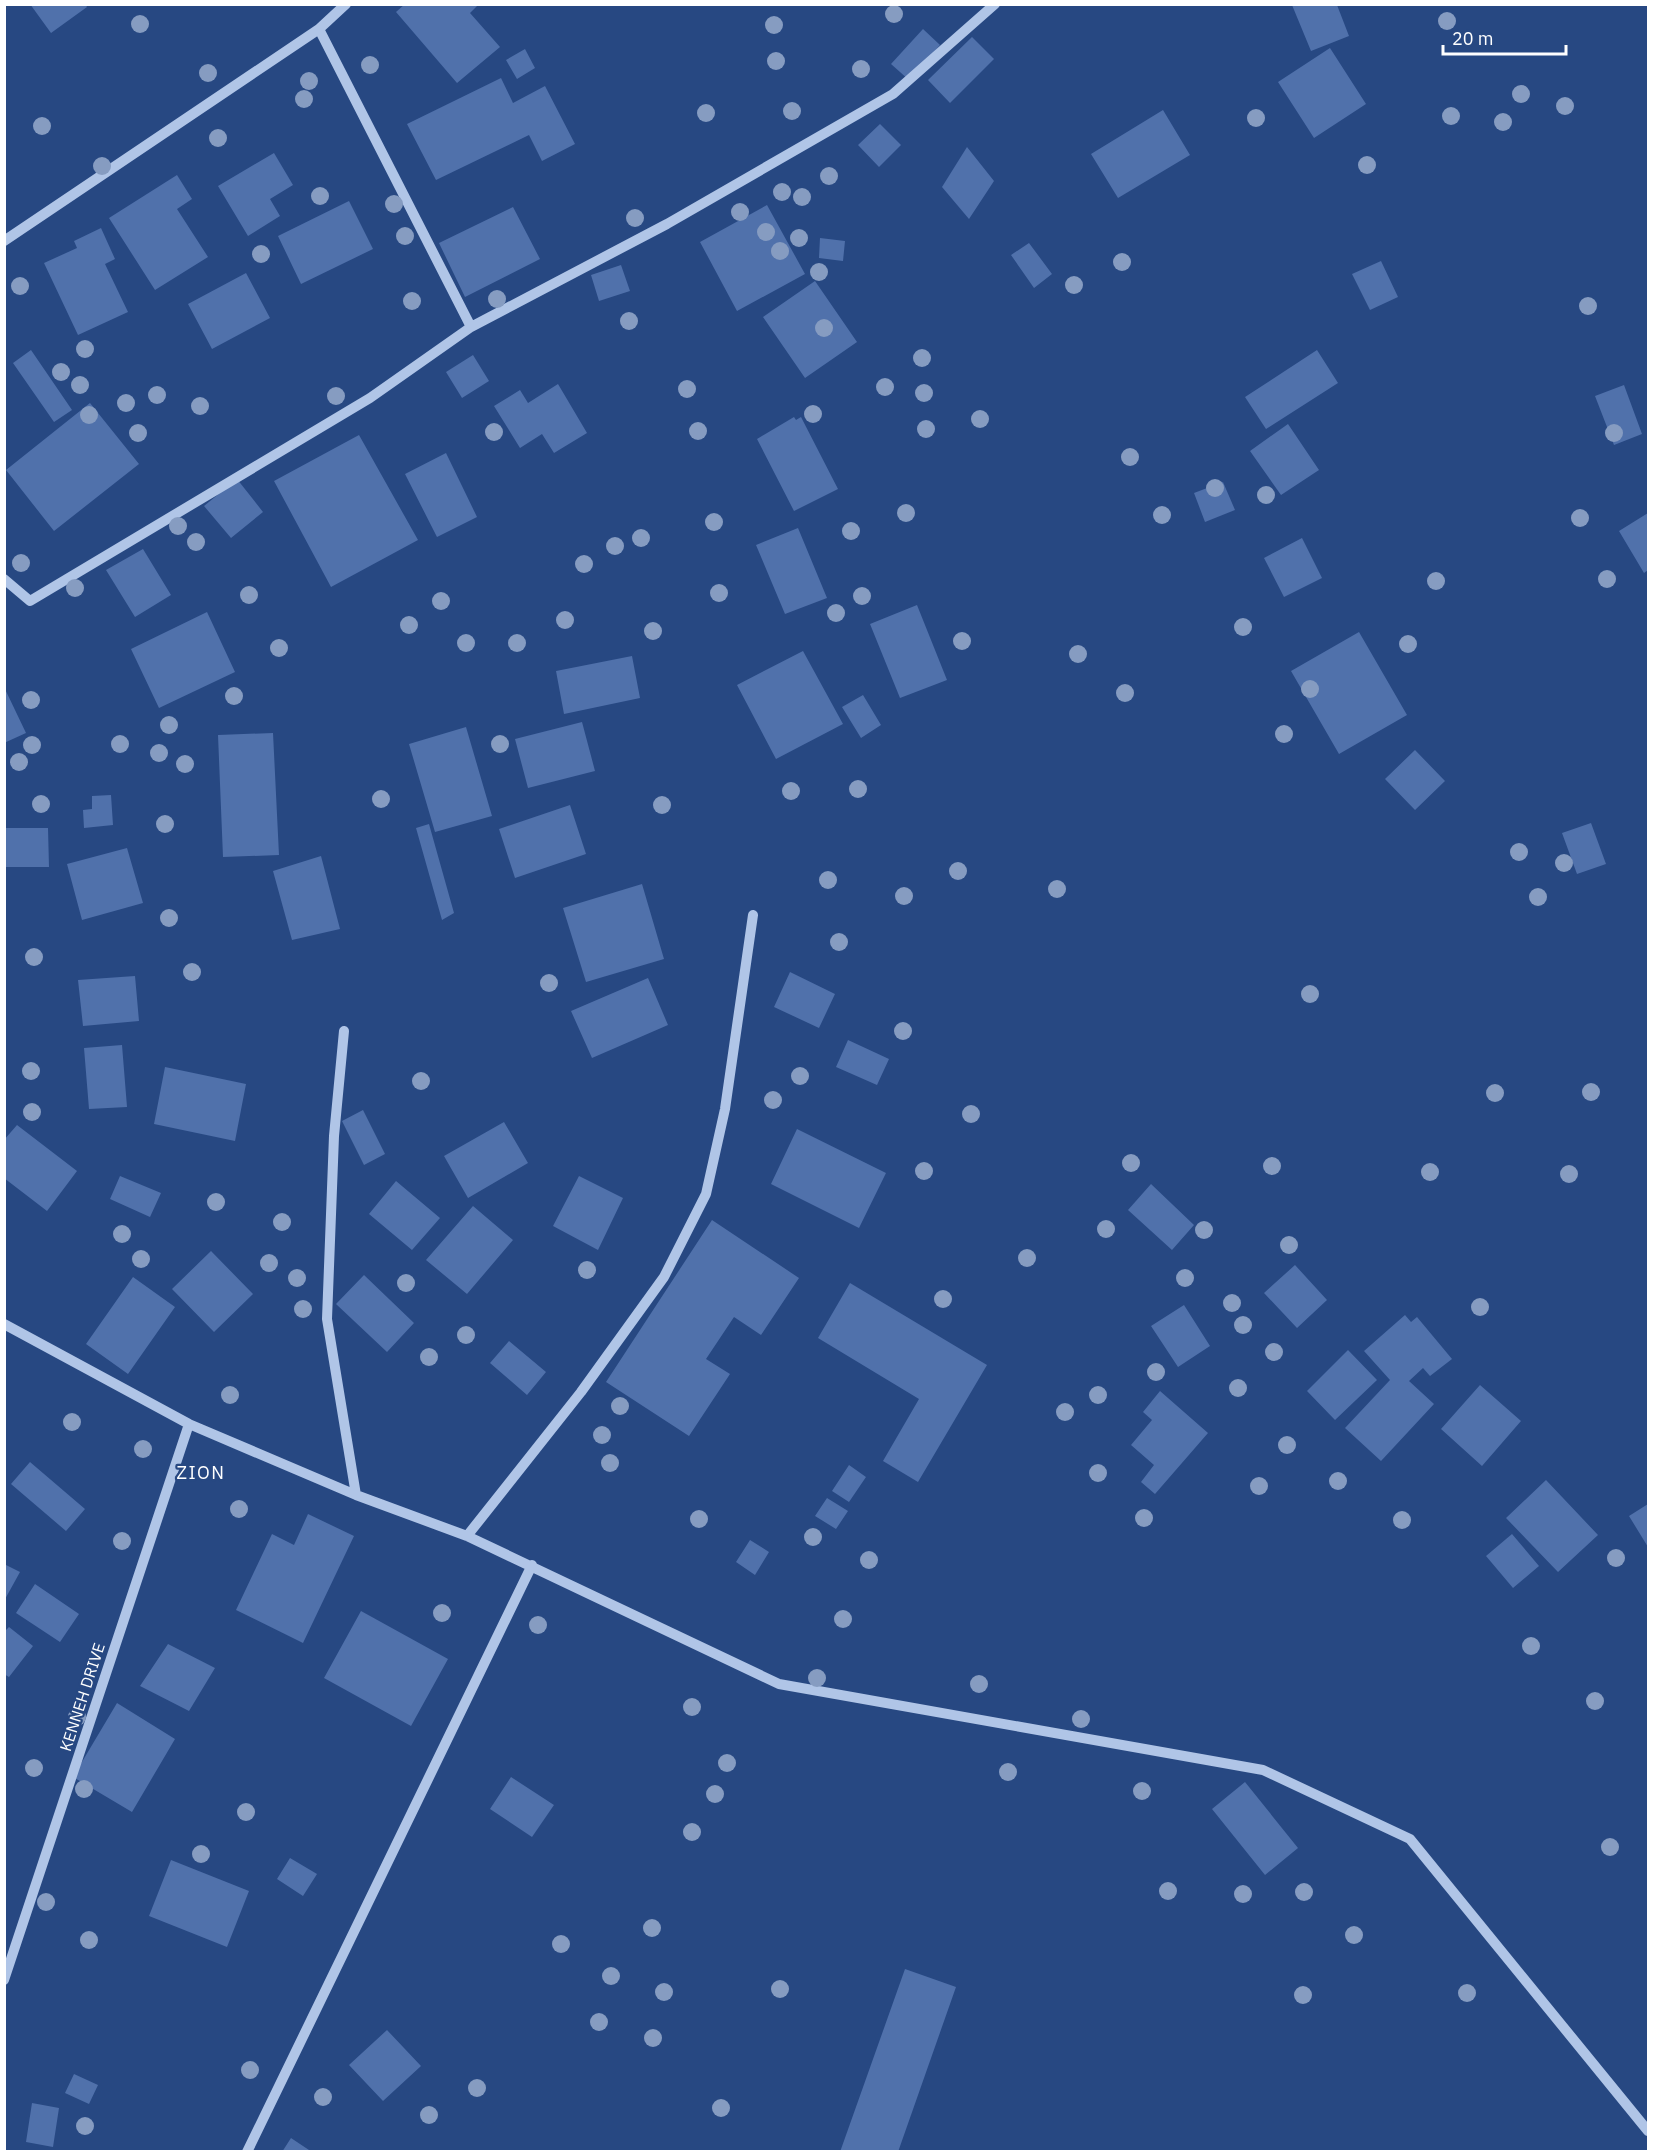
<svg xmlns="http://www.w3.org/2000/svg" width="1653" height="2156" font-family="'IBM Plex Sans',sans-serif">
<style>
.building{fill:#5071ab}
.lines{fill:none;stroke-linecap:round;stroke-linejoin:round}
.minor{stroke:#b0c5e7;stroke-width:10}
.tree{fill:#869cc1}
.labels{text-anchor:middle;stroke-width:4.5;stroke-linejoin:round;paint-order:stroke}
.street-label{font-size:16px;fill:#fff;stroke:#274882}
.neighbourhood-label{font-size:18px;letter-spacing:1.5px;fill:#fff;stroke:#274882}
</style>
<rect width="100%" height="100%" fill="#274882"/>
<path class="building" d="M30 4H85L87 7 51 33Z
M405 4H479L470 13 500 47 457 83 396 12Z
M1292 5H1337L1349 36 1311 51Z
M923 29 940 45 909 80 891 64Z
M972 37 994 59 950 103 928 80Z
M1330 48 1366 104 1314 138 1278 82Z
M525 49 535 68 517 79 506 60Z
M501 78 513 103 545 86 575 144 542 161 529 135 436 180 407 124Z
M1163 110 1190 155 1118 198 1091 154Z
M880 124 901 145 879 167 858 145Z
M967 147 994 181 969 219 942 187Z
M274 153 293 185 270 199 280 216 248 236 218 186Z
M177 175 192 199 177 209 208 257 155 290 109 218Z
M349 201 373 249 301 284 278 236Z
M767 205 805 274 737 311 700 242Z
M513 207 540 259 465 297 439 243Z
M101 228 115 259 105 264 128 312 78 335 44 263 77 248 74 241Z
M820 238 845 241 843 261 819 258Z
M1029 243 1052 274 1034 288 1011 255Z
M1381 261 1398 297 1370 310 1352 274Z
M621 265 630 291 599 301 591 275Z
M246 273 270 318 212 349 188 304Z
M815 281 857 342 805 378 763 317Z
M31 350 72 410 54 422 13 363Z
M1317 350 1338 383 1266 429 1245 397Z
M473 355 489 381 462 398 446 372Z
M558 384 587 433 554 453 542 434 520 448 494 406 520 390 528 403Z
M1624 385 1642 434 1614 445 1595 396Z
M90 403 139 464 54 531 6 470Z
M794 417 796 420 801 417 838 489 794 511 757 439Z
M1288 424 1319 470 1281 495 1250 451Z
M359 435 418 540 331 587 274 481Z
M446 453 477 517 437 537 405 474Z
M237 479 263 512 231 538 204 506Z
M1223 482 1235 510 1205 522 1194 493Z
M1648 513V570L1644 573 1619 531Z
M798 528 827 598 785 614 756 545Z
M1302 538 1322 578 1284 597 1264 558Z
M143 549 171 595 135 617 106 570Z
M917 605 947 680 900 698 870 624Z
M207 612 235 672 159 708 131 649Z
M1359 632 1407 715 1339 754 1291 671Z
M803 651 843 724 776 759 737 685Z
M632 656 640 698 564 714 556 671Z
M4 687 26 733 4 743Z
M863 695 881 725 861 738 842 707Z
M582 722 595 771 528 788 515 739Z
M466 727 492 816 435 832 409 744Z
M273 733 279 855 223 857 218 735Z
M1415 750 1445 781 1415 810 1385 779Z
M111 795 113 825 84 828 83 810 92 809V796Z
M570 805 586 854 515 878 499 829Z
M1591 823 1606 864 1577 874 1562 833Z
M429 824 454 913 442 920 416 828Z
M4 828H48L49 867H4Z
M127 848 143 903 82 920 67 864Z
M321 856 340 929 292 940 273 871Z
M642 884 664 959 586 982 563 908Z
M790 972 835 994 819 1028 774 1007Z
M135 976 139 1021 83 1026 78 980Z
M648 978 668 1025 592 1058 571 1011Z
M848 1040 889 1059 877 1085 836 1067Z
M122 1045 127 1107 89 1109 84 1048Z
M165 1067 246 1084 235 1141 154 1124Z
M363 1110 385 1154 364 1165 342 1121Z
M504 1122 528 1163 468 1198 444 1156Z
M17 1125 77 1171 47 1211 4 1178V1140Z
M797 1129 886 1173 859 1228 771 1184Z
M120 1176 161 1193 150 1217 110 1199Z
M579 1176 623 1198 598 1250 553 1226Z
M396 1181 440 1218 412 1250 369 1214Z
M1151 1184 1194 1225 1172 1250 1128 1210Z
M473 1206 513 1240 467 1294 426 1260Z
M712 1220 799 1278 761 1335 734 1317 706 1359 730 1374 689 1436 606 1382Z
M211 1251 253 1294 214 1332 172 1289Z
M1295 1265 1327 1300 1297 1328 1264 1293Z
M364 1275 414 1323 387 1352 336 1304Z
M133 1277 175 1307 128 1374 86 1344Z
M850 1283 987 1365 918 1482 883 1461 919 1399 818 1338Z
M1184 1305 1210 1346 1178 1367 1151 1326Z
M1405 1315 1411 1322 1417 1317 1452 1359 1430 1376 1423 1368 1409 1381 1434 1404 1381 1461 1345 1428 1390 1380 1364 1351Z
M509 1341 546 1372 527 1395 490 1363Z
M1348 1350 1377 1380 1335 1420 1307 1391Z
M1480 1385 1521 1421 1482 1466 1441 1429Z
M1160 1391 1208 1433 1155 1494 1141 1482 1154 1465 1131 1445 1152 1420 1143 1412Z
M30 1462 85 1509 66 1531 11 1484Z
M849 1465 866 1477 849 1502 832 1491Z
M1546 1480 1598 1535 1558 1572 1506 1518Z
M827 1498 848 1511 836 1529 815 1516Z
M1648 1504V1547L1629 1516Z
M308 1514 354 1536 303 1643 236 1610 272 1534 294 1545Z
M1512 1534 1539 1566 1513 1588 1486 1556Z
M750 1540 769 1552 755 1575 736 1562Z
M4 1564 20 1572 4 1601Z
M35 1584 79 1614 60 1642 16 1613Z
M361 1611 448 1659 411 1726 324 1678Z
M9 1627 33 1646 9 1677 4 1674V1632Z
M168 1644 215 1668 189 1711 140 1686Z
M117 1703 175 1739 132 1812 73 1777Z
M511 1777 554 1805 532 1837 490 1809Z
M1245 1782 1298 1848 1265 1875 1212 1809Z
M290 1858 317 1874 303 1896 277 1879Z
M171 1860 249 1891 227 1947 149 1916Z
M905 1969 956 1987 898 2152H840Z
M387 2030 421 2066 383 2101 349 2065Z
M74 2074 98 2085 89 2104 65 2093Z
M32 2103 59 2108 53 2147 26 2142Z
M291 2138 312 2152H282Z"/>
<g class="lines">
<path class="minor" d="M346 4 319 29 471 327
M4 241 319 29
M4 579 30 601 370 398 471 327 667 224 893 94 995 4
M344 1031 334 1136 327 1319 356 1495
M4 1324 189 1424 356 1495 467 1536 779 1684 1263 1770 1410 1839 1648 2131
M467 1536 581 1392 664 1277 706 1194 725 1109 753 915
M4 1980 189 1424
M247 2152 532 1565"/>
</g>
<g class="tree">
<circle cx="894" cy="14" r="9"/>
<circle cx="1447" cy="21" r="9"/>
<circle cx="140" cy="24" r="9"/>
<circle cx="774" cy="25" r="9"/>
<circle cx="776" cy="61" r="9"/>
<circle cx="370" cy="65" r="9"/>
<circle cx="861" cy="69" r="9"/>
<circle cx="208" cy="73" r="9"/>
<circle cx="309" cy="81" r="9"/>
<circle cx="1521" cy="94" r="9"/>
<circle cx="304" cy="99" r="9"/>
<circle cx="1565" cy="106" r="9"/>
<circle cx="792" cy="111" r="9"/>
<circle cx="706" cy="113" r="9"/>
<circle cx="1451" cy="116" r="9"/>
<circle cx="1256" cy="118" r="9"/>
<circle cx="1503" cy="122" r="9"/>
<circle cx="42" cy="126" r="9"/>
<circle cx="218" cy="138" r="9"/>
<circle cx="1367" cy="165" r="9"/>
<circle cx="102" cy="166" r="9"/>
<circle cx="829" cy="176" r="9"/>
<circle cx="782" cy="192" r="9"/>
<circle cx="320" cy="196" r="9"/>
<circle cx="802" cy="197" r="9"/>
<circle cx="394" cy="204" r="9"/>
<circle cx="740" cy="212" r="9"/>
<circle cx="635" cy="218" r="9"/>
<circle cx="766" cy="232" r="9"/>
<circle cx="405" cy="236" r="9"/>
<circle cx="799" cy="238" r="9"/>
<circle cx="780" cy="251" r="9"/>
<circle cx="261" cy="254" r="9"/>
<circle cx="1122" cy="262" r="9"/>
<circle cx="819" cy="272" r="9"/>
<circle cx="1074" cy="285" r="9"/>
<circle cx="20" cy="286" r="9"/>
<circle cx="497" cy="299" r="9"/>
<circle cx="412" cy="301" r="9"/>
<circle cx="1588" cy="306" r="9"/>
<circle cx="629" cy="321" r="9"/>
<circle cx="824" cy="328" r="9"/>
<circle cx="85" cy="349" r="9"/>
<circle cx="922" cy="358" r="9"/>
<circle cx="61" cy="372" r="9"/>
<circle cx="80" cy="385" r="9"/>
<circle cx="885" cy="387" r="9"/>
<circle cx="687" cy="389" r="9"/>
<circle cx="924" cy="393" r="9"/>
<circle cx="157" cy="395" r="9"/>
<circle cx="336" cy="396" r="9"/>
<circle cx="126" cy="403" r="9"/>
<circle cx="200" cy="406" r="9"/>
<circle cx="813" cy="414" r="9"/>
<circle cx="89" cy="415" r="9"/>
<circle cx="980" cy="419" r="9"/>
<circle cx="926" cy="429" r="9"/>
<circle cx="698" cy="431" r="9"/>
<circle cx="494" cy="432" r="9"/>
<circle cx="138" cy="433" r="9"/>
<circle cx="1614" cy="433" r="9"/>
<circle cx="1130" cy="457" r="9"/>
<circle cx="1215" cy="488" r="9"/>
<circle cx="1266" cy="495" r="9"/>
<circle cx="906" cy="513" r="9"/>
<circle cx="1162" cy="515" r="9"/>
<circle cx="1580" cy="518" r="9"/>
<circle cx="714" cy="522" r="9"/>
<circle cx="178" cy="526" r="9"/>
<circle cx="851" cy="531" r="9"/>
<circle cx="641" cy="538" r="9"/>
<circle cx="196" cy="542" r="9"/>
<circle cx="615" cy="546" r="9"/>
<circle cx="21" cy="563" r="9"/>
<circle cx="584" cy="564" r="9"/>
<circle cx="1607" cy="579" r="9"/>
<circle cx="1436" cy="581" r="9"/>
<circle cx="75" cy="588" r="9"/>
<circle cx="719" cy="593" r="9"/>
<circle cx="249" cy="595" r="9"/>
<circle cx="862" cy="596" r="9"/>
<circle cx="441" cy="601" r="9"/>
<circle cx="836" cy="613" r="9"/>
<circle cx="565" cy="620" r="9"/>
<circle cx="409" cy="625" r="9"/>
<circle cx="1243" cy="627" r="9"/>
<circle cx="653" cy="631" r="9"/>
<circle cx="962" cy="641" r="9"/>
<circle cx="466" cy="643" r="9"/>
<circle cx="517" cy="643" r="9"/>
<circle cx="1408" cy="644" r="9"/>
<circle cx="279" cy="648" r="9"/>
<circle cx="1078" cy="654" r="9"/>
<circle cx="1310" cy="689" r="9"/>
<circle cx="1125" cy="693" r="9"/>
<circle cx="234" cy="696" r="9"/>
<circle cx="31" cy="700" r="9"/>
<circle cx="169" cy="725" r="9"/>
<circle cx="1284" cy="734" r="9"/>
<circle cx="120" cy="744" r="9"/>
<circle cx="500" cy="744" r="9"/>
<circle cx="32" cy="745" r="9"/>
<circle cx="159" cy="753" r="9"/>
<circle cx="19" cy="762" r="9"/>
<circle cx="185" cy="764" r="9"/>
<circle cx="858" cy="789" r="9"/>
<circle cx="791" cy="791" r="9"/>
<circle cx="381" cy="799" r="9"/>
<circle cx="41" cy="804" r="9"/>
<circle cx="662" cy="805" r="9"/>
<circle cx="165" cy="824" r="9"/>
<circle cx="1519" cy="852" r="9"/>
<circle cx="1564" cy="863" r="9"/>
<circle cx="958" cy="871" r="9"/>
<circle cx="828" cy="880" r="9"/>
<circle cx="1057" cy="889" r="9"/>
<circle cx="904" cy="896" r="9"/>
<circle cx="1538" cy="897" r="9"/>
<circle cx="169" cy="918" r="9"/>
<circle cx="839" cy="942" r="9"/>
<circle cx="34" cy="957" r="9"/>
<circle cx="192" cy="972" r="9"/>
<circle cx="549" cy="983" r="9"/>
<circle cx="1310" cy="994" r="9"/>
<circle cx="903" cy="1031" r="9"/>
<circle cx="31" cy="1071" r="9"/>
<circle cx="800" cy="1076" r="9"/>
<circle cx="421" cy="1081" r="9"/>
<circle cx="1591" cy="1092" r="9"/>
<circle cx="1495" cy="1093" r="9"/>
<circle cx="773" cy="1100" r="9"/>
<circle cx="32" cy="1112" r="9"/>
<circle cx="971" cy="1114" r="9"/>
<circle cx="1131" cy="1163" r="9"/>
<circle cx="1272" cy="1166" r="9"/>
<circle cx="924" cy="1171" r="9"/>
<circle cx="1430" cy="1172" r="9"/>
<circle cx="1569" cy="1174" r="9"/>
<circle cx="216" cy="1202" r="9"/>
<circle cx="282" cy="1222" r="9"/>
<circle cx="1106" cy="1229" r="9"/>
<circle cx="1204" cy="1230" r="9"/>
<circle cx="122" cy="1234" r="9"/>
<circle cx="1289" cy="1245" r="9"/>
<circle cx="1027" cy="1258" r="9"/>
<circle cx="141" cy="1259" r="9"/>
<circle cx="269" cy="1263" r="9"/>
<circle cx="587" cy="1270" r="9"/>
<circle cx="297" cy="1278" r="9"/>
<circle cx="1185" cy="1278" r="9"/>
<circle cx="406" cy="1283" r="9"/>
<circle cx="943" cy="1299" r="9"/>
<circle cx="1232" cy="1303" r="9"/>
<circle cx="1480" cy="1307" r="9"/>
<circle cx="303" cy="1309" r="9"/>
<circle cx="1243" cy="1325" r="9"/>
<circle cx="466" cy="1335" r="9"/>
<circle cx="1274" cy="1352" r="9"/>
<circle cx="429" cy="1357" r="9"/>
<circle cx="1156" cy="1372" r="9"/>
<circle cx="1238" cy="1388" r="9"/>
<circle cx="230" cy="1395" r="9"/>
<circle cx="1098" cy="1395" r="9"/>
<circle cx="620" cy="1406" r="9"/>
<circle cx="1065" cy="1412" r="9"/>
<circle cx="72" cy="1422" r="9"/>
<circle cx="602" cy="1435" r="9"/>
<circle cx="1287" cy="1445" r="9"/>
<circle cx="143" cy="1449" r="9"/>
<circle cx="610" cy="1463" r="9"/>
<circle cx="1098" cy="1473" r="9"/>
<circle cx="1338" cy="1481" r="9"/>
<circle cx="1259" cy="1486" r="9"/>
<circle cx="239" cy="1509" r="9"/>
<circle cx="1144" cy="1518" r="9"/>
<circle cx="699" cy="1519" r="9"/>
<circle cx="1402" cy="1520" r="9"/>
<circle cx="813" cy="1537" r="9"/>
<circle cx="122" cy="1541" r="9"/>
<circle cx="1616" cy="1558" r="9"/>
<circle cx="869" cy="1560" r="9"/>
<circle cx="442" cy="1613" r="9"/>
<circle cx="843" cy="1619" r="9"/>
<circle cx="538" cy="1625" r="9"/>
<circle cx="1531" cy="1646" r="9"/>
<circle cx="817" cy="1678" r="9"/>
<circle cx="979" cy="1684" r="9"/>
<circle cx="1595" cy="1701" r="9"/>
<circle cx="692" cy="1707" r="9"/>
<circle cx="77" cy="1717" r="9"/>
<circle cx="1081" cy="1719" r="9"/>
<circle cx="727" cy="1763" r="9"/>
<circle cx="34" cy="1768" r="9"/>
<circle cx="1008" cy="1772" r="9"/>
<circle cx="84" cy="1789" r="9"/>
<circle cx="1142" cy="1791" r="9"/>
<circle cx="715" cy="1794" r="9"/>
<circle cx="246" cy="1812" r="9"/>
<circle cx="692" cy="1832" r="9"/>
<circle cx="1610" cy="1847" r="9"/>
<circle cx="201" cy="1854" r="9"/>
<circle cx="1168" cy="1891" r="9"/>
<circle cx="1304" cy="1892" r="9"/>
<circle cx="1243" cy="1894" r="9"/>
<circle cx="46" cy="1902" r="9"/>
<circle cx="652" cy="1928" r="9"/>
<circle cx="1354" cy="1935" r="9"/>
<circle cx="89" cy="1940" r="9"/>
<circle cx="561" cy="1944" r="9"/>
<circle cx="611" cy="1976" r="9"/>
<circle cx="780" cy="1989" r="9"/>
<circle cx="664" cy="1992" r="9"/>
<circle cx="1467" cy="1993" r="9"/>
<circle cx="1303" cy="1995" r="9"/>
<circle cx="599" cy="2022" r="9"/>
<circle cx="653" cy="2038" r="9"/>
<circle cx="250" cy="2070" r="9"/>
<circle cx="477" cy="2088" r="9"/>
<circle cx="323" cy="2097" r="9"/>
<circle cx="721" cy="2108" r="9"/>
<circle cx="429" cy="2115" r="9"/>
<circle cx="85" cy="2126" r="9"/>
</g>
<g class="labels">
<g class="street-label">
<text transform="translate(82 1697) rotate(-72)" y="6">KENNEH DRIVE</text>
</g>
<g class="neighbourhood-label">
<text x="201" y="1479">ZION</text>
</g>
</g>
<rect width="1653" height="2156" fill="none" stroke="#ffffff" stroke-width="12"/>
<path d="M1443 45v9h123v-9" fill="none" stroke="#ffffff" stroke-width="3"/>
<text x="1452" y="45" font-size="18" fill="#ffffff" stroke="#274882" stroke-width="4.5" paint-order="stroke">20 m</text>
</svg>
